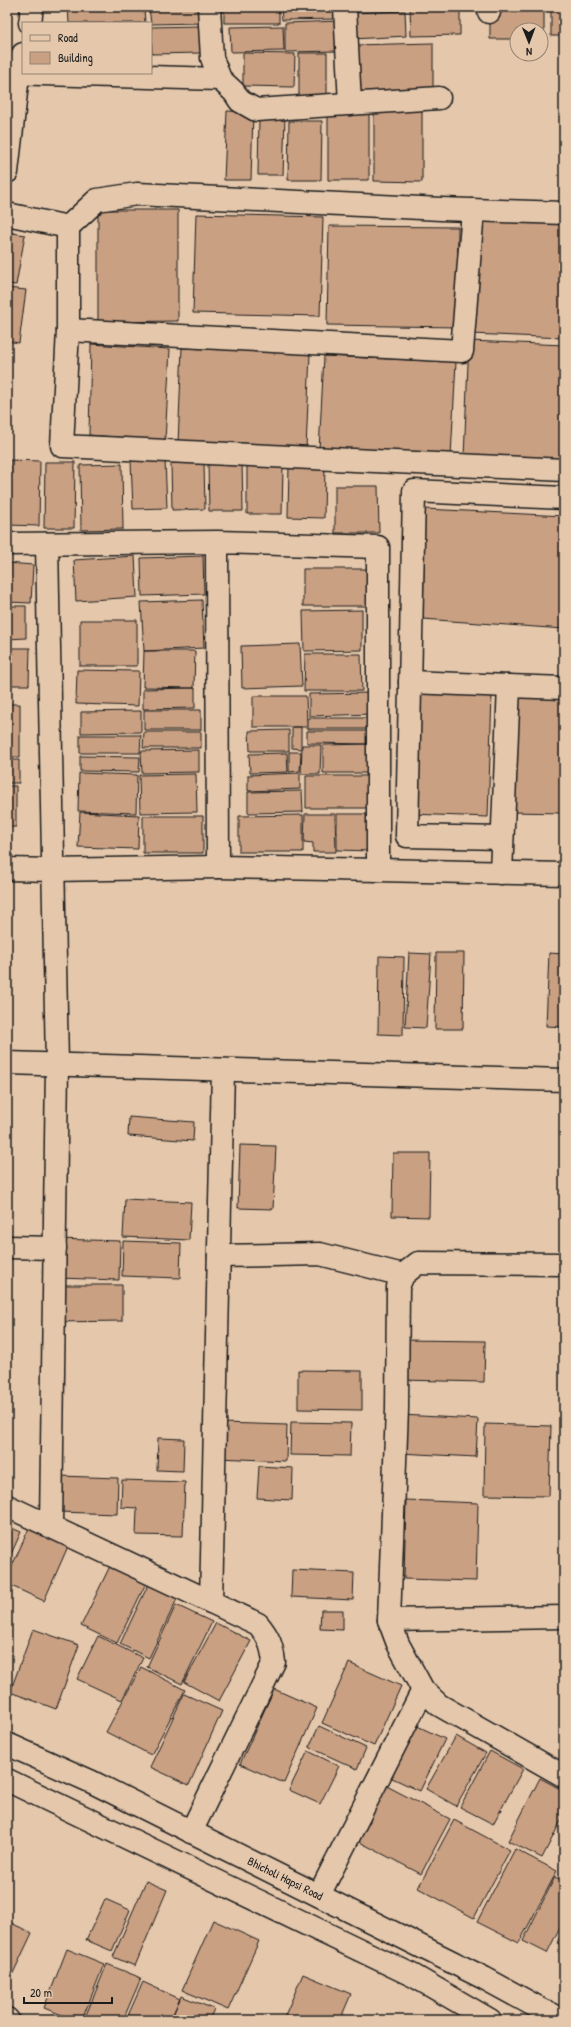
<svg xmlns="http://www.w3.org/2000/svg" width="571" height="2027" font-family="'Patrick Hand',sans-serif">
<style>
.building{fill:#caa083;stroke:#1c1c1c}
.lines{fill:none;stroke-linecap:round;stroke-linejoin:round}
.minor-casing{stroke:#1c1c1c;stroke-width:25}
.minor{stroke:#e5c8ac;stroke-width:22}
.labels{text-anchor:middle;stroke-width:3;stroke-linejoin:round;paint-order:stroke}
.street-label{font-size:12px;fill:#1c1c1c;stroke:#e5c8ac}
</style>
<rect width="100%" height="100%" fill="#e5c8ac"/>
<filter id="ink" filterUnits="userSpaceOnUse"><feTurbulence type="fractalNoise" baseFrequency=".025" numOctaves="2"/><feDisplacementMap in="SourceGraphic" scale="8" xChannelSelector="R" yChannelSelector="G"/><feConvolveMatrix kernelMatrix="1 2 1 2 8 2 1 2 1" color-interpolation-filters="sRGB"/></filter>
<g filter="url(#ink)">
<path class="building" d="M68 7H144L145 23H69Z
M149 7H200L201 23 151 24Z
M224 7H279V23H224Z
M281 7H337V19L282 20Z
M352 7H405V8L352 9Z
M410 7H460V35L411 36Z
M499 7H545V8H499Z
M551 7H564V36H551Z
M405 11 406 36 353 39 352 13Z
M544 11V38H541V30H517V39H490V12Z
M340 21 341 51 285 52V23Z
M200 26 201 53 152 54 151 27Z
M283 26 284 51 231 52 230 27Z
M433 43V90L353 92V45Z
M243 53 295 54 294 87 243 86Z
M299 53H327V100H299Z
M328 110H369V180H328Z
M374 110H422V182L374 181Z
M227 111 253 112 251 180H224Z
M259 117H285L283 175H258Z
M289 121H322L321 180H288Z
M98 210H178V321L98 322Z
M196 214 323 217 320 316 193 313Z
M476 219 564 223V338L471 334Z
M329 226 458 227 457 327 327 325Z
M7 232 25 235 16 285 7 284Z
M7 288 26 290 19 343 7 341Z
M469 341 564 345 563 461 464 457Z
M91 344 170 349 165 441 89 435Z
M182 348 310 353 306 449 178 444Z
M324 356 456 362 451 456 319 450Z
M10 460 40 461 39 526 9 525Z
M165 460 167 508 133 509 131 461Z
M45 462H75L74 528H44Z
M208 462H242L243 511H209Z
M171 463H204L205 509 172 510Z
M122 464 123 529 81 530 80 465Z
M247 464H283L282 514H247Z
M289 465H325L324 518 288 517Z
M335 486H378L379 533H335Z
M425 509 564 516V629L423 619Z
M135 556 137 597 76 601 74 560Z
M203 556 204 594 142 596 141 558Z
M7 563 33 565 31 603 7 602Z
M303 569H370V606H303Z
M202 600 204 648 144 651 141 602Z
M7 606H26V638L7 639Z
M362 610V650L304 651 303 611Z
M80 620H137V666H80Z
M300 644 302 686 242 688 241 646Z
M7 648H30L29 685H7Z
M144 651H195L194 688 143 687Z
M305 654H361L362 691H304Z
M77 670 139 671 138 706 76 704Z
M195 688V708L143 709V689Z
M414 692 492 694 488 817 411 814Z
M372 693 373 714 309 716V694Z
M512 695H564V813L511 812Z
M253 696H306L307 727H253Z
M7 704H20V757H7Z
M144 710H201V730H144Z
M141 711V732L81 733V712Z
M308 718H372V729H308Z
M292 727H301V749L292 748Z
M289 730V751H250L249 731Z
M307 731H372V744L307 743Z
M144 732H201V748H143Z
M80 735H141L140 753H80Z
M371 744 372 773H323V745Z
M302 745H321L320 774H301Z
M199 750V772L142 773 141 751Z
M289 752H301L300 771 289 772Z
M287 753 288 772 250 773 249 754Z
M80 756 140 757 139 772 80 771Z
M7 760H19V783H7Z
M79 773 137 775 136 813 78 811Z
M300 773V789L248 791V775Z
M196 774 197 812 140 813 139 775Z
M306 776H375V808H306Z
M7 786H16V827H7Z
M302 791 303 812 248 813V792Z
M80 812 139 815 138 849 78 847Z
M305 814H335L336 852H313V843L304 842Z
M337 814H373V851L337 850Z
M303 815V852H239V816Z
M143 816H203V853H143Z
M409 953 431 954 426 1028 405 1027Z
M436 953H464L463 1029H435Z
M549 953 564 954V1027L546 1026Z
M379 956 404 957 403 1035 378 1034Z
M129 1117 194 1122 193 1141 128 1136Z
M240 1145 276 1146 273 1209 238 1208Z
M393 1153H430L429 1217 392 1216Z
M125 1199 191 1202 189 1240 123 1237Z
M58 1239 120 1241 119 1280 57 1278Z
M123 1241 181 1243 180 1278 122 1276Z
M54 1285H122V1321L55 1322Z
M403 1340 485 1341 484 1382 402 1380Z
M298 1370 362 1371V1410L298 1409Z
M401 1415 478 1419 476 1457 399 1453Z
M291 1422 351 1423 350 1456 290 1455Z
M221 1423 287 1425 286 1461 219 1458Z
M485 1424 551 1426 549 1496 484 1495Z
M158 1438 184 1439 183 1471 157 1470Z
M259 1466 293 1468 292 1500 257 1498Z
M60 1476 118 1478 117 1514 59 1512Z
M122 1480 185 1482 183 1536 136 1535 137 1508 121 1507Z
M406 1500 478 1503 476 1581 404 1579Z
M7 1526 21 1532 7 1563Z
M30 1526 69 1544 44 1601 7 1584V1577Z
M111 1564 147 1581 117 1643 81 1626Z
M292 1570 354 1573 353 1600 291 1597Z
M149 1583 178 1597 149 1658 120 1644Z
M176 1605 212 1622 182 1684 147 1667Z
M321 1610H343V1630L320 1629Z
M216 1623 251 1641 219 1701 184 1682Z
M33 1629 79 1645 56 1709 10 1692Z
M98 1636 143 1658 122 1700 77 1679Z
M349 1663 401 1686 374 1746 322 1723Z
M141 1667 185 1690 151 1755 106 1732Z
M274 1689 317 1708 284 1783 240 1764Z
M184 1694 222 1711 189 1785 150 1767Z
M413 1724 445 1739 420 1791 388 1776Z
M319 1726 366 1748 357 1769 309 1747Z
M456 1736 486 1753 456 1806 426 1789Z
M308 1751 339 1766 320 1804 289 1790Z
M490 1751 523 1769 493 1824 460 1807Z
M540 1778 564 1791V1815L542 1858 508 1841Z
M379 1782 450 1819 421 1874 350 1837Z
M454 1820 510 1850 474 1918 418 1888Z
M515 1849 557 1871 519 1943 477 1922Z
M555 1877 564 1881V1919L547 1953 523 1941Z
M146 1881 167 1890 135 1966 113 1957Z
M105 1899 130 1910 112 1951 86 1940Z
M213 1920 259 1941 228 2010 182 1990Z
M7 1921 32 1933 7 1986Z
M564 1928V1946L557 1943Z
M67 1949 104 1964 82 2020H75L44 2008Z
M107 1964 141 1978 123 2020H84Z
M303 1974 351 1994 340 2020H283Z
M143 1982 180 1999 170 2020H126Z
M181 1996 214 2009 209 2020H171Z"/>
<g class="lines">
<defs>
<g id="minor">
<path d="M209 7 212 58 220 79 234 92 240 101 256 110 439 98"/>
<path d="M345 7 350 104"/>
<path d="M489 7V12"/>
<path d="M30 23 32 7"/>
<path d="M7 73 220 79"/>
<path d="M7 172 18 75 23 54"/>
<path d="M7 214 68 227V330L62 446 564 470"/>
<path d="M68 227 97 200 137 194 441 209 564 213"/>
<path d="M68 330 462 351 473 210"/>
<path d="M7 544 217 542 218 867 378 870V547L217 542"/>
<path d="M47 544 57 1065 51 1526"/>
<path d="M410 682 509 686"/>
<path d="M502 838 407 836 414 491 564 498"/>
<path d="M7 869 53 870 218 867"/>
<path d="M378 870 564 874"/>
<path d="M501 873 509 686 564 688"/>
<path d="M7 1063 564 1080"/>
<path d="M7 1247 55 1248"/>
<path d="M219 1256 320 1254 403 1275"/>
<path d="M7 1506 258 1624C269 1637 272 1646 274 1662L191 1832"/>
<path d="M211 1602 223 1070"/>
<path d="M564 1617 389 1620 398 1644 423 1690 439 1705 564 1776"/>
<path d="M389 1620 397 1409 398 1287 403 1275 418 1263 564 1264"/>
<path id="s1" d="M7 1744 92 1782 484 1978 561 2020"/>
<path d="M7 1780 414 1976 490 2020"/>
<path d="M319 1895 423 1690"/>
<path d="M7 2019 8 2020"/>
</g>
</defs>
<use href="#minor" class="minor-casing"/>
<use href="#minor" class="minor"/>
</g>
</g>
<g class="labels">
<g class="street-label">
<text dy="4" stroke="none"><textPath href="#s1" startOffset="309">Bhicholi Hapsi Road</textPath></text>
</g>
</g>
<rect width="571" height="2027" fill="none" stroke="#e5c8ac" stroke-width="24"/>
<rect x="12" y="12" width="547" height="2003" fill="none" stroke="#1c1c1c" stroke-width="1.5" filter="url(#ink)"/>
<rect x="22" y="22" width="130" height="52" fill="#e5c8ac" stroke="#958372"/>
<rect x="30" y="35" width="20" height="6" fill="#e5c8ac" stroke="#958372"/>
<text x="58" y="42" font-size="12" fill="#1c1c1c">Road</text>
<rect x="30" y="52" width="20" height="12" fill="#caa083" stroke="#958372"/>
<text x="58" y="62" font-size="12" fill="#1c1c1c">Building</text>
<g transform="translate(529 42) rotate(179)"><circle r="19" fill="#e5c8ac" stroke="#958372"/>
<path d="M0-3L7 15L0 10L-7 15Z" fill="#1c1c1c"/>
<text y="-6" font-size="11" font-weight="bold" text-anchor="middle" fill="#1c1c1c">N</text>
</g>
<path d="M24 1997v6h88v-6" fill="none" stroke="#1c1c1c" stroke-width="2"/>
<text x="30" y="1997" font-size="12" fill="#1c1c1c" stroke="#e5c8ac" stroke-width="3" paint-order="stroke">20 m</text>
</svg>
